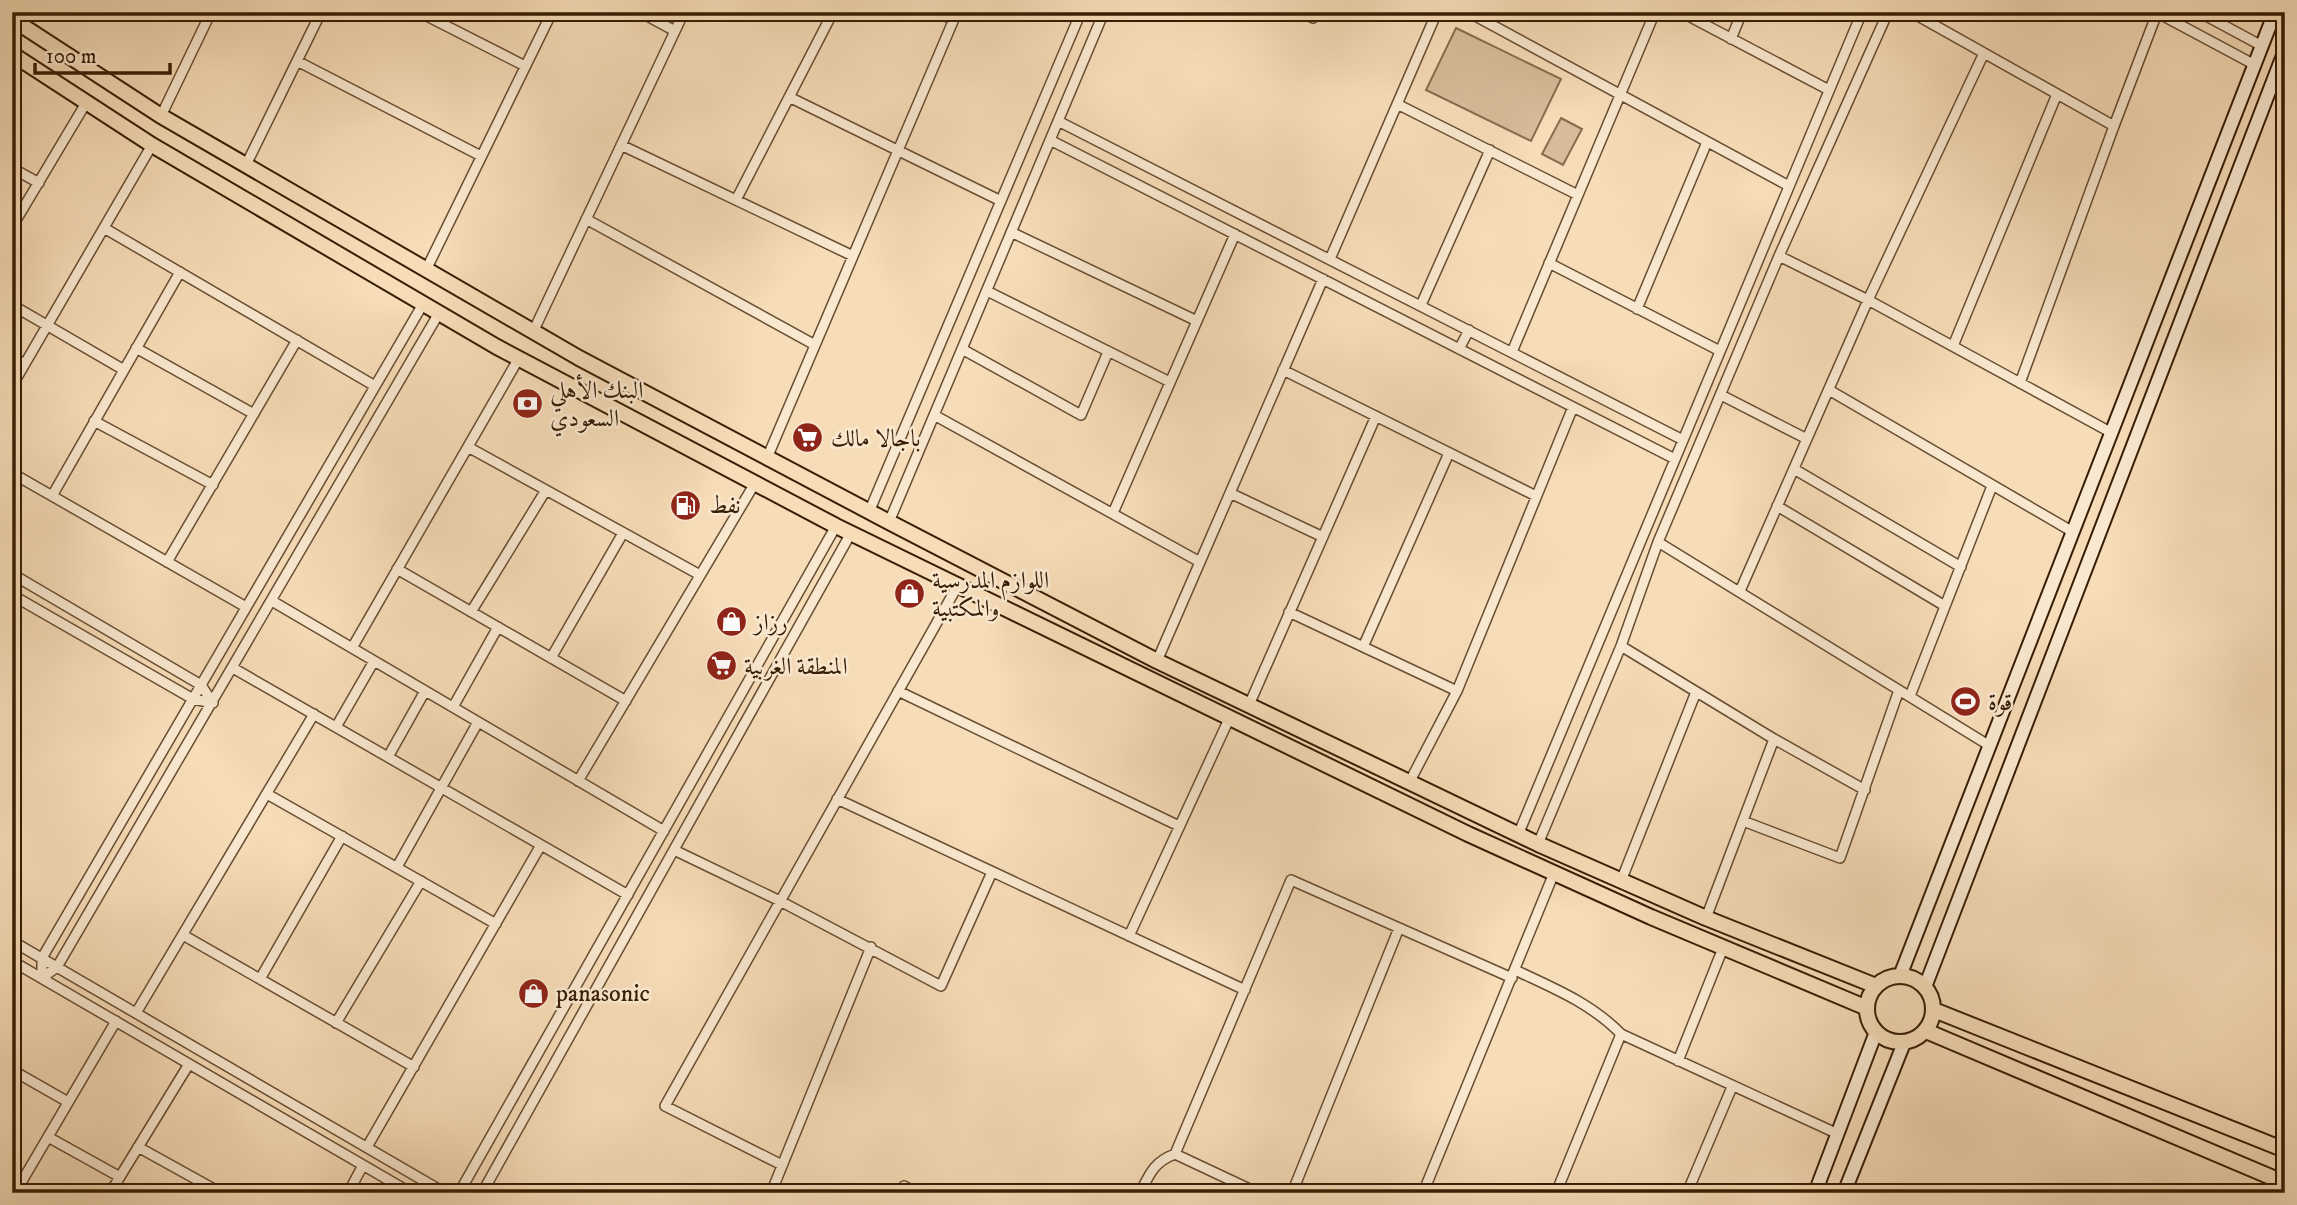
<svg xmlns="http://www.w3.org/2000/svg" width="2297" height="1205" font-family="'IM FELL DW Pica',Amiri,serif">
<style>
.green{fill:#d6bc99;stroke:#876c4e;stroke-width:2}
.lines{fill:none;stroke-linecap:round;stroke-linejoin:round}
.minor-casing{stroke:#684d31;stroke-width:12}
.secondary-casing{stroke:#381d04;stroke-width:16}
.primary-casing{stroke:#381d04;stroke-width:18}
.minor{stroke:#f9e8d0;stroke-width:9}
.secondary{stroke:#f9e8d0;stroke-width:12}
.primary{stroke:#f6dcb7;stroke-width:14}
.labels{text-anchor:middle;stroke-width:5;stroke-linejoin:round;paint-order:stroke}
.poi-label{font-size:24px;fill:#381d04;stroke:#f9e8d0;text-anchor:start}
</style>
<rect width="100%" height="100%" fill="#f6dcb7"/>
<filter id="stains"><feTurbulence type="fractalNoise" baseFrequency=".00286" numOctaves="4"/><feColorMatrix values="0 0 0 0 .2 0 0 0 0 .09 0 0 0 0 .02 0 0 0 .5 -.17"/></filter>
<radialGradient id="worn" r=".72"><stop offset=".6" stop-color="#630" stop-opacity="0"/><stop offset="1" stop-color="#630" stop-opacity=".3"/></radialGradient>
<path class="green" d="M1456 28 1561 79 1531 141 1426 90Z
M1561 118 1582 129 1563 165 1542 154Z"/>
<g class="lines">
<defs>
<path id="minor" d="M419 12 525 66
M640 12 675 31
M938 12 953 20
M1301 12 1313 18 1316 12
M1468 12 1789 186
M1681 12 1829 90
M1911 12 2114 126 2157 13
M2156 12 2255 65
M2199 12 2262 46
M1731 39 1742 12
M297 61 481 156
M789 97 1001 201
M1397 104 1578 195
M161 116 211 12
M1058 121 1683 440
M1050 140 1675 459
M621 145 853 256
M246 165 321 12
M12 168 39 183
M736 200 833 12
M586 219 815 345
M12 227 86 103
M104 228 375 386
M1011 232 1197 321
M1779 256 1868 300 2112 433
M1330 259 1437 12
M1549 263 1720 351
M426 270 552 12
M987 291 1170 382
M423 304 42 958V978L57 967 439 313
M12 305 124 370
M1421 305 1490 150
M1637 309 1707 142
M533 332 684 12
M1953 346 2057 94
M136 348 254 414
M962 349 1081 415 1108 352
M1459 349 1469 330
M1512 352 1655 12
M12 357 25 364
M1283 370 1536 496
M2020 383 2114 126
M12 386 152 145
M1829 390 2073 532
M1721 395 1807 439
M934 415 1200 562
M94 421 213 485
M468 447 700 575
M767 458 957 12
M1794 469 1961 567
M12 473 246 607
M1230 493 1323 537
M52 496 180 272
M1777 506 1945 606
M869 512 1081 12
M1113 513 1235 234
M889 522 1104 12
M1658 542 1990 746
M167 562 297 340
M397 569 626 701
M12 574 201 685 213 703
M1740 591 1868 300 1984 53
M12 595 193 699 213 703
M272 601 664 831
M471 612 546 490
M1289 612 1457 691
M1621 646 1774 739 1865 790
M1363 647 1449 453
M352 648 519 358
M551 658 623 533
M1157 661 1323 279
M233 668 628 895
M898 691 1179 826
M1910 696 1992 486
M1249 705 1376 416
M453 707 498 627
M336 727 374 661
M388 757 425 691
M578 781 755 483
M1410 781 1457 691 1573 407
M267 794 496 924
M837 799 1245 990
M1743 821 1840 858 1899 690
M1518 835 1862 12
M1538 844 1621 646 1658 542 1779 256 1888 12
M674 850 780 901 941 986 992 872
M397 867 478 722
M1621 881 1696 692
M1706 918 1774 739
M183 935 414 1067
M1129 936 1229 719
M12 941 445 1193
M12 961 411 1193
M1515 970C1553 988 1591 1003 1621 1034L1838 1134
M260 979 342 836
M136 1013 314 714
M336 1023 421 881
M1678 1061 1723 948
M12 1070 68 1102
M48 1137 120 1177
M138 1147 221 1193
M367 1147 541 845
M782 1165 665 1106 958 585
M15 1193 116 1021
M110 1193 189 1064
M348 1193 363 1165
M459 1193 836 526
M482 1193 851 533
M771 1193 871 947
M901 1193 904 1186 918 1193
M1140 1193C1150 1173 1154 1162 1175 1154
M1258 1193 1175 1154 1291 880 1512 978
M1292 1193 1399 928
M1423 1193 1554 873
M1556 1193 1621 1034
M1687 1193 1732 1087"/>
<path id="secondary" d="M1900 976 2275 12
M1925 987 2285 50
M1815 1193 1876 1032
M1844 1193 1904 1043"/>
<path id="primary" d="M12 19 161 116 579 358 889 522 1157 661 1538 844 1706 918 1876 986
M12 54 152 145 497 347 836 526 1468 834 1651 917 1867 1008
M1867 1009a33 33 0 1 1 66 0a33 33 0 1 1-66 0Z
M1934 1010 2285 1150
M1926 1031 2285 1183"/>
</defs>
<use href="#minor" class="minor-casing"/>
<use href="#secondary" class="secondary-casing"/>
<use href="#primary" class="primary-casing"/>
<use href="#minor" class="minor"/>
<use href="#secondary" class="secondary"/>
<use href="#primary" class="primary"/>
</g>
<defs>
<symbol id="bank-disc" viewBox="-11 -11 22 22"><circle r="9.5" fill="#8f2418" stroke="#f9e8d0"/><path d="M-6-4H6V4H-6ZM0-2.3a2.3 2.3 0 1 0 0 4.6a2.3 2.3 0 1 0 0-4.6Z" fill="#fff"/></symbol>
<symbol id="supermarket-disc" viewBox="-11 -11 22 22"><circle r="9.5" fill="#8f2418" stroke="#f9e8d0"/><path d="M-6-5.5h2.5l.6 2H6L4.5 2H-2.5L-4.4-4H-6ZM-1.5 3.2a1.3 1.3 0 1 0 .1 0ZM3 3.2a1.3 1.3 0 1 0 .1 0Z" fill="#fff"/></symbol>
<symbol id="fuel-disc" viewBox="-11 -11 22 22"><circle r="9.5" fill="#8f2418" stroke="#f9e8d0"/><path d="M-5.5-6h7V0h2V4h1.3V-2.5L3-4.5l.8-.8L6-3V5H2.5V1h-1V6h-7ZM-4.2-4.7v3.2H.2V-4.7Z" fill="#fff"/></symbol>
<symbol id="shop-disc" viewBox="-11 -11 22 22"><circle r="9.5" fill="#8f2418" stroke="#f9e8d0"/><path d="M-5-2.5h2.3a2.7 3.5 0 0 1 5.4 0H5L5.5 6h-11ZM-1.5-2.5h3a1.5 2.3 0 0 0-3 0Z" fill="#fff"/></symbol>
<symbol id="stadium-disc" viewBox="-11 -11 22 22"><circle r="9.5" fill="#8f2418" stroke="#f9e8d0"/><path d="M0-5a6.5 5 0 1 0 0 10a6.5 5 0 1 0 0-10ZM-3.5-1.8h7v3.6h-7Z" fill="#fff"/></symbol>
</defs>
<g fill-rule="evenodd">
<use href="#bank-disc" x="510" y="386" width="35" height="35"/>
<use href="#supermarket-disc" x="790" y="420" width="35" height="35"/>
<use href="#fuel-disc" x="668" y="488" width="35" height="35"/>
<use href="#shop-disc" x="892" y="576" width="35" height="35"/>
<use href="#shop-disc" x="714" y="604" width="35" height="35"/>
<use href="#supermarket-disc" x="704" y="648" width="35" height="35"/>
<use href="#stadium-disc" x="1948" y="684" width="35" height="35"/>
<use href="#shop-disc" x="516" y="976" width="35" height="35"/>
</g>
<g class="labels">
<g class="poi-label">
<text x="550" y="398">البنك الأهلي<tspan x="550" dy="28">السعودي</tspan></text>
<text x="831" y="446">باجالا مالك</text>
<text x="709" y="513">نفط</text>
<text x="932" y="588">اللوازم المدرسية<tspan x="932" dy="28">والمكتبية</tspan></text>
<text x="754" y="630">رزاز</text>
<text x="744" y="674">المنطقة الغربية</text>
<text x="1988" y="710">قوة</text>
<text x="556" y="1001">panasonic</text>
</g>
</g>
<rect width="2297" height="1205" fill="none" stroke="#f6dcb7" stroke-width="42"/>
<rect x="14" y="14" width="2269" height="1177" fill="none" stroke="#381d04" stroke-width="3.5"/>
<rect x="21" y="21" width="2255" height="1163" fill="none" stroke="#381d04" stroke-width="2"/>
<path d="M35 63v10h135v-10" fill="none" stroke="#381d04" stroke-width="3.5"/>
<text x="46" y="63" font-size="21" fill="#381d04" stroke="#f9e8d0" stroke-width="5" paint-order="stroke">100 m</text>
<rect width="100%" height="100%" filter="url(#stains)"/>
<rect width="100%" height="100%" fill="url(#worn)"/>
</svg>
